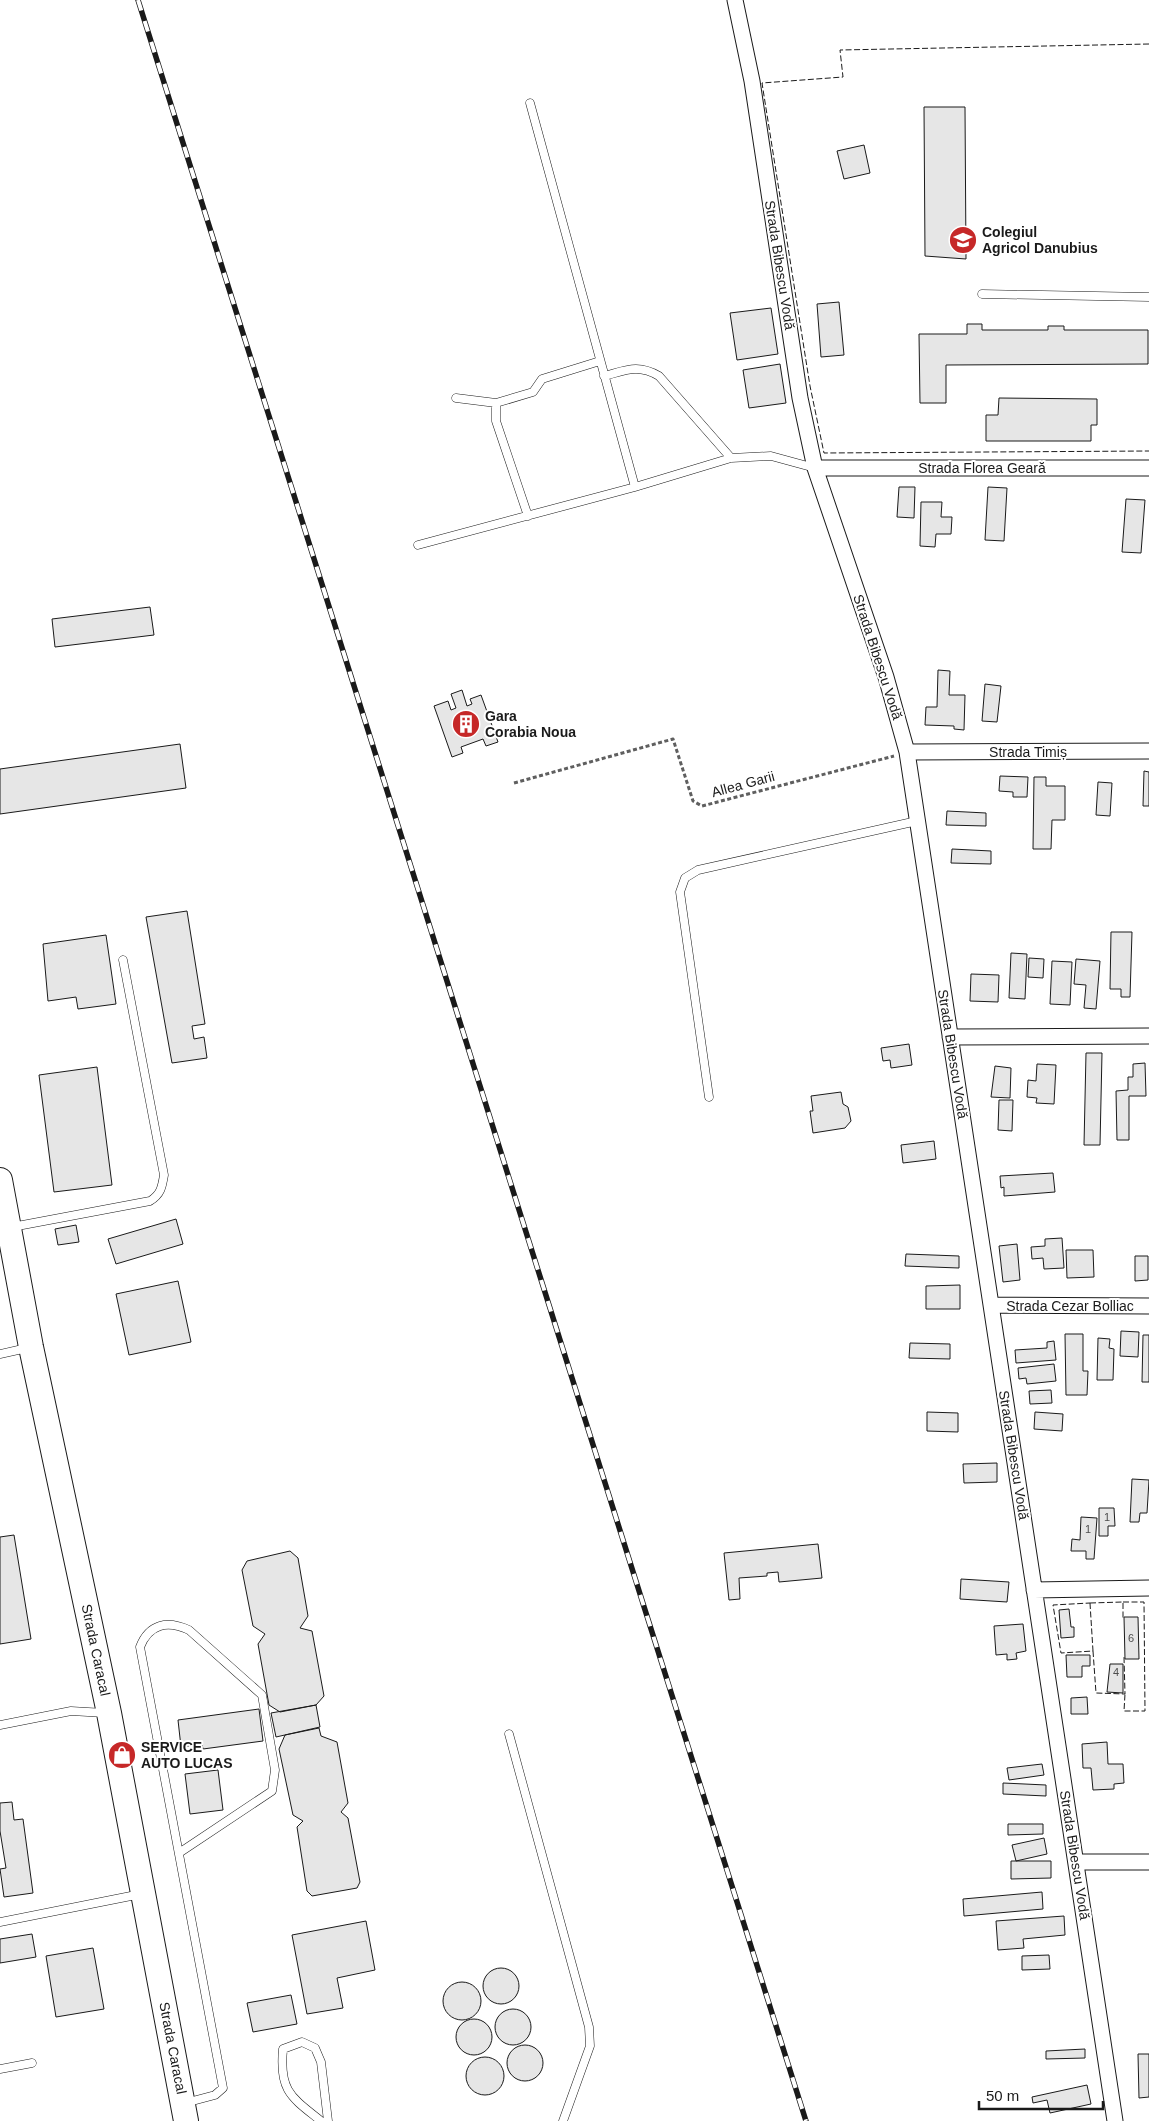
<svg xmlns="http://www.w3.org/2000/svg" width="1149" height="2121" font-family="Arial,sans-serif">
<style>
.building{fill:#e6e6e6;stroke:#1a1a1a}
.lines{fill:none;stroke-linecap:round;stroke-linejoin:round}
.lane-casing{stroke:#1a1a1a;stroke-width:9}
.street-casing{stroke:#1a1a1a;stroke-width:17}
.primary-casing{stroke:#1a1a1a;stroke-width:26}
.path{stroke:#5f5f5f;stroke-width:3;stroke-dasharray:4 2.5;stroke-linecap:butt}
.lane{stroke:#fff;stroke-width:8}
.street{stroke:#fff;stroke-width:15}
.primary{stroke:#fff;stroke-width:24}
.rail-casing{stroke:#1a1a1a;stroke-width:5.5}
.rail{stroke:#fff;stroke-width:4;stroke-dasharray:11;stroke-linecap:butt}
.fence{stroke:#1a1a1a;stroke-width:1;stroke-dasharray:6 2.5;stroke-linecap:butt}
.labels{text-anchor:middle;stroke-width:4;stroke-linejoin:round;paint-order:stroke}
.number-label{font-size:11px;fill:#4d4d4d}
.poi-label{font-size:14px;font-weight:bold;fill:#1a1a1a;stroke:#fff;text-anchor:start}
.street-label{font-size:14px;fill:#1a1a1a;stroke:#fff}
</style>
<rect width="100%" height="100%" fill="#fff"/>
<path class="building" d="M924 107H965L966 259 925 256Z
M864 145 870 173 844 179 837 151Z
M839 302 844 355 821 357 817 304Z
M771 308 778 354 737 360 730 313Z
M967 324H982V330H1048V326H1064V330H1148V364L946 365V403H920L919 334H967Z
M780 364 786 403 749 408 743 370Z
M999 398 1097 399V425H1091V441H986V415H998Z
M899 487H915L914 518 897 517Z
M988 487 1007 488 1004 541 985 540Z
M1126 499 1145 500 1141 553 1122 552Z
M921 502H942L941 517H952L951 534H936L935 547 920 546Z
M150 607 154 635 55 647 52 619Z
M938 670 950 671 949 695H965L964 730 954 729V726L925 725 926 707H937Z
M985 684 1001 686 997 722 982 721Z
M462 690 467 706 472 704 470 699 481 695 498 742 486 746 483 739 461 747 463 753 452 757 434 706 448 701 451 710 456 708 451 694Z
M180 744 186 788 0 814V769Z
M1144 771 1149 772V806H1143Z
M1000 776 1028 777 1027 797H1013V792L999 791Z
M1034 777H1046V786H1065V820H1052L1051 849H1033Z
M1098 782 1112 783 1110 816 1096 815Z
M947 811 986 813V826L946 825Z
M952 849 991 851V864L951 863Z
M187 911 205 1024 192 1026 194 1039 204 1037 207 1058 172 1063 146 917Z
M1111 932H1132L1130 997H1121V989H1110Z
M106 935 116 1004 78 1009 76 997 48 1001 43 944Z
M1011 953 1027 954 1025 999 1009 998Z
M1029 958 1044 959 1043 978 1028 977Z
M1076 959 1100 961 1096 1009 1084 1008 1086 985 1074 984Z
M1052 961 1072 962 1070 1005 1050 1004Z
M971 974 999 975 998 1002 970 1001Z
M909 1044 912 1065 891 1068 890 1060 883 1061 881 1048Z
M1086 1053H1102L1100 1145H1084Z
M1145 1063 1146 1096H1129V1140H1117L1116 1091 1128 1090V1077H1133V1064Z
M1037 1064 1056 1065 1054 1104 1036 1103 1037 1098 1027 1097 1028 1080 1036 1081Z
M995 1066 1011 1068 1010 1098 991 1097Z
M97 1067 112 1185 54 1192 39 1075Z
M841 1092 843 1104 848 1107 851 1121 845 1128 813 1133 810 1111H813L811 1096Z
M999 1100H1013L1012 1131 998 1130Z
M934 1141 936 1159 903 1163 901 1145Z
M1053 1173 1055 1192 1004 1196V1187L1001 1188 1000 1176Z
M176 1219 183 1244 116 1264 108 1239Z
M76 1225 79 1242 58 1245 55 1229Z
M1062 1238 1064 1268 1044 1269 1043 1258 1032 1259 1031 1247 1045 1246V1239Z
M1017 1244 1020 1280 1003 1282 999 1246Z
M1066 1250H1093L1094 1277 1067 1278Z
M906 1254 959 1256V1268L905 1266Z
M1135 1256H1148V1280L1135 1281Z
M178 1281 191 1342 129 1355 116 1294Z
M960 1285V1309H926V1286Z
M1121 1331 1139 1332 1138 1357 1120 1356Z
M1065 1334H1083V1371H1088L1087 1395H1066Z
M1143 1335H1149V1382H1142Z
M1098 1338 1110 1339 1109 1348 1114 1349 1113 1380H1097Z
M1054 1341 1056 1360 1016 1363 1015 1350 1047 1348V1342Z
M910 1343 950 1344V1359L909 1358Z
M1054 1364 1056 1381 1027 1384 1026 1378 1019 1379 1018 1368Z
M1051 1390 1052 1403 1030 1404 1029 1391Z
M927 1412 958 1413V1432L927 1431Z
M1035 1412 1063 1414 1062 1431 1034 1429Z
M997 1463V1482L964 1483 963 1464Z
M1132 1479 1149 1480 1147 1513H1140L1139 1522H1130Z
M1099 1508H1114L1115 1526H1108V1536H1099Z
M1081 1517 1097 1518 1094 1559H1086V1551H1071L1072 1539 1080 1540Z
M14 1535 31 1639 0 1644V1537Z
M818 1544 822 1578 779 1582 778 1572 767 1573V1576L739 1578 740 1599 729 1600 724 1553Z
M290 1551 298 1558 308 1616 300 1628 312 1631 324 1696 316 1705 280 1712 269 1705 258 1644 265 1634 253 1626 242 1570 247 1561Z
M961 1579 1009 1582 1007 1602 960 1599Z
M1069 1609 1071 1627H1074V1637L1061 1638 1059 1610Z
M1124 1617H1138L1139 1659H1125Z
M1023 1624 1026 1651 1016 1653 1017 1659 1007 1660V1654L996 1655 994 1626Z
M1066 1655H1090V1666H1082V1677H1067Z
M1110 1664H1123V1693L1107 1692Z
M1087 1697 1088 1714H1071V1698Z
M316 1705 320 1727 276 1737 271 1713Z
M259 1709 263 1741 203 1749 202 1744 181 1747 178 1720Z
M319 1728 321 1736 337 1742 348 1803 341 1812 348 1818 360 1882 357 1888 312 1896 307 1891 297 1827 303 1821 293 1815 279 1749 285 1735Z
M1107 1742 1108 1764H1123L1124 1783 1114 1784V1789L1093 1790 1091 1768H1083L1082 1744Z
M1042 1764 1044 1775 1009 1780 1007 1768Z
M218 1770 223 1810 190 1814 185 1774Z
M1003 1783 1046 1785V1796L1003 1794Z
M12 1802 14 1820 23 1819 33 1893 4 1897 0 1869 6 1868 0 1831V1803Z
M1008 1824H1043V1834L1008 1835Z
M1044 1838 1047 1854 1016 1861 1012 1845Z
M1011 1861H1051V1878L1011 1879Z
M1042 1892 1043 1909 964 1916 963 1899Z
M1064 1916 1065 1935 1023 1939 1024 1948 998 1950 996 1921Z
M366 1921 375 1970 337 1978 343 2008 307 2014 292 1935Z
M32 1934 36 1957 0 1963V1939Z
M93 1948 104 2009 56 2017 46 1956Z
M1049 1955 1050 1969 1022 1970V1956Z
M483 1986a18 18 0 1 1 36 0a18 18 0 1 1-36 0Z
M443 2001a19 19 0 1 1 38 0a19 19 0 1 1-38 0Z
M291 1995 297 2024 253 2032 247 2003Z
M495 2027a18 18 0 1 1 36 0a18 18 0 1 1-36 0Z
M456 2037a18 18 0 1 1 36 0a18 18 0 1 1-36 0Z
M507 2063a18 18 0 1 1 36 0a18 18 0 1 1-36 0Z
M1085 2049V2058L1046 2059V2051Z
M1138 2054H1149V2097L1139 2098Z
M466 2076a19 19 0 1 1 38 0a19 19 0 1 1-38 0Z
M1087 2085 1091 2104 1050 2113 1047 2100 1033 2103 1032 2097Z"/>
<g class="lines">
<defs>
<path id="lane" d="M530 103 635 487
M982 294 1149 297
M604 376C627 370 638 364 659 376L731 458
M456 398 496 403 533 392 542 379 600 361
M496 403V421L528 516
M418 545 635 487 731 458 771 456 815 468
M709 1097 680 892 685 878 698 870 917 821
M12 1227 150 1201C161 1194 162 1187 164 1175L123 960
M0 1354 27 1348
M0 1725 71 1711 105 1713
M509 1734 589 2027 590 2046 563 2121
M179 1853 272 1791 275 1770 262 1695 189 1630C167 1620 149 1624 140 1647L223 2088 215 2095 185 2103
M0 1922 141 1894
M0 2069 32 2063
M321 2121C291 2097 279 2091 283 2049L302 2042 315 2048 321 2062 328 2121"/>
<path id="street" d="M735 0 752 81 800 398 815 468 886 677 907 752 1115 2121
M815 468H1149
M907 752 1149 751
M950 1037 1149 1036
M991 1305 1149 1306
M1034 1590 1149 1588
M1076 1862H1149"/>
<path id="primary" d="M0 1180 31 1347 109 1713 186 2121"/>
</defs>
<use href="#lane" class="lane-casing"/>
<use href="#street" class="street-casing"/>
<use href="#primary" class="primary-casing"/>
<path class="path" d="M514 783 673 739 693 801 702 806 894 756"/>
<use href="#lane" class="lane"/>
<use href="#street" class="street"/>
<use href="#primary" class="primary"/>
<defs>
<path id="rail" d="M138 0 806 2121"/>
</defs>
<use href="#rail" class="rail-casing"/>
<use href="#rail" class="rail"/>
<path class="fence" d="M1149 44 840 50 843 77 762 83 810 386 824 453 1149 451
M1123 1602H1144L1145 1711H1124L1125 1694
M1090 1603 1123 1602V1620
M1090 1603 1093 1651 1061 1653 1053 1605Z
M1093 1651 1096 1693 1125 1694 1124 1657"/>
</g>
<defs>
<symbol id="university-disc" viewBox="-11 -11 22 22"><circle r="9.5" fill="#c62828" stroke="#fff"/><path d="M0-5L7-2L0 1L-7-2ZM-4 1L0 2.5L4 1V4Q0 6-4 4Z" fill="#fff"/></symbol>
<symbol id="building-disc" viewBox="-11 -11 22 22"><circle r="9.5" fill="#c62828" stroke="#fff"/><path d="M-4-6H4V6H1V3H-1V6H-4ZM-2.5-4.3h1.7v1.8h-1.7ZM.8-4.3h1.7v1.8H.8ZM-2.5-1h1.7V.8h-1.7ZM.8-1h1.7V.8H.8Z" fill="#fff"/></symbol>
<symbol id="shop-disc" viewBox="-11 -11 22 22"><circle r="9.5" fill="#c62828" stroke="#fff"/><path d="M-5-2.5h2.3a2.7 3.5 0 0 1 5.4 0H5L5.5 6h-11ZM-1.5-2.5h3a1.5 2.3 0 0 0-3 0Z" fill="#fff"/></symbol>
</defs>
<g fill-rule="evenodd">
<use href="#university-disc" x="947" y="224" width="32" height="32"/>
<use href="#building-disc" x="450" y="708" width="32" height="32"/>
<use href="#shop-disc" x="106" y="1739" width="32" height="32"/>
</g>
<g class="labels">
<g class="number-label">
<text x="1107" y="1521">1</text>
<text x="1088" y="1533">1</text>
<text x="1131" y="1642">6</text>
<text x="1116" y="1676">4</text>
</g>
<g class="poi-label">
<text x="982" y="237">Colegiul<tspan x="982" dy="16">Agricol Danubius</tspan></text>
<text x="485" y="721">Gara<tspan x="485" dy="16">Corabia Noua</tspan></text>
<text x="141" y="1752">SERVICE<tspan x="141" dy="16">AUTO LUCAS</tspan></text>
</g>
<g class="street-label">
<text transform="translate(780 265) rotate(81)" y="5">Strada Bibescu Vodă</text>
<text x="982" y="473">Strada Florea Geară</text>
<text transform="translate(878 657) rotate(72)" y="5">Strada Bibescu Vodă</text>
<text x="1028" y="757">Strada Timiș</text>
<text transform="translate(743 784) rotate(-15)" y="5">Allea Garii</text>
<text transform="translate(953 1054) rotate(81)" y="5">Strada Bibescu Vodă</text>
<text x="1070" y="1311">Strada Cezar Bolliac</text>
<text transform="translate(1014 1455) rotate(81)" y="5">Strada Bibescu Vodă</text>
<text transform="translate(96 1650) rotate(78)" y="5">Strada Caracal</text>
<text transform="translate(1075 1855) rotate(81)" y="5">Strada Bibescu Vodă</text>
<text transform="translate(173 2048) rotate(79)" y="5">Strada Caracal</text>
</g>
</g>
<path d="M979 2101v8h124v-8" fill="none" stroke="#1a1a1a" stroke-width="2.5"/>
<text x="986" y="2101" font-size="15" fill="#1a1a1a" stroke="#ffffff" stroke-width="4" paint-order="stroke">50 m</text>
</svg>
